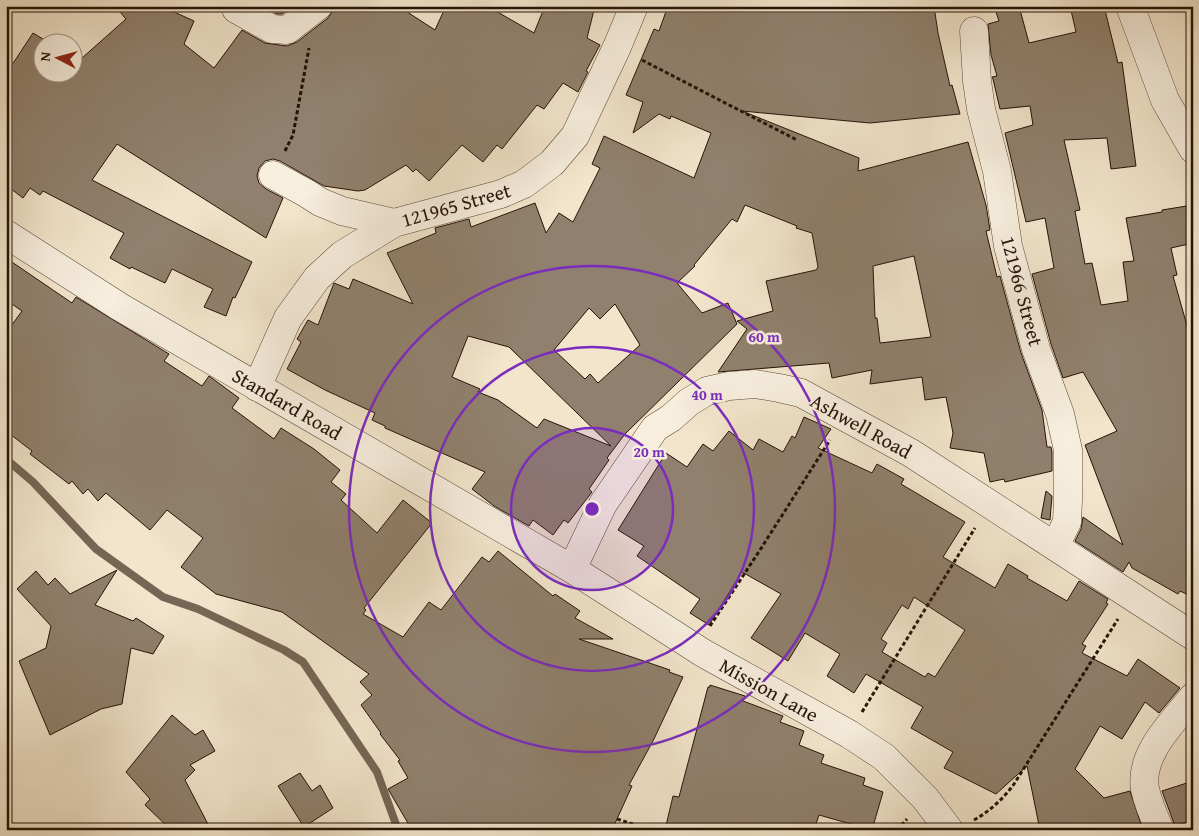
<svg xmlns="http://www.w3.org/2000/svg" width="1199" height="836" font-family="'Gentium Book Plus',serif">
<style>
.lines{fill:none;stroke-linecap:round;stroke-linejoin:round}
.stream{stroke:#766655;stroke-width:8}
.building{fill:#90806d;stroke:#251307;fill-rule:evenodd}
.minor-casing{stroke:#584838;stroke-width:29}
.path{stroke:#251307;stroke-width:3;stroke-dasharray:4 2.5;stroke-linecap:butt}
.minor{stroke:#f7eede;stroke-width:28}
.ring{fill:none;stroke:#7b2cbf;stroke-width:2.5}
.labels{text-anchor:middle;stroke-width:5;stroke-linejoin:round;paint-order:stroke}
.street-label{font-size:20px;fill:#251307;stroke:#f7eede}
.centre{fill:#7b2cbf;stroke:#f7eede;stroke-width:2.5}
.ring-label{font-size:15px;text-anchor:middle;font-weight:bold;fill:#7b2cbf;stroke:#f7eede;stroke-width:5;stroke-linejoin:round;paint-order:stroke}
</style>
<rect width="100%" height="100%" fill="#f2e5cc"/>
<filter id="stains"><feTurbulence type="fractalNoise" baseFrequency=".004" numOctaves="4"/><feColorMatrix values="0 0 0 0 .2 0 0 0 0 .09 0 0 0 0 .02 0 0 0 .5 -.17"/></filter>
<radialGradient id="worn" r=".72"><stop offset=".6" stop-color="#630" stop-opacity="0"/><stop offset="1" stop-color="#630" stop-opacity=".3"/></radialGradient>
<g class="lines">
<path class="stream" d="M6 459 33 482 96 549 163 597 198 609 284 650 303 662 377 772 398 830"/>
</g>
<path class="building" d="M115 6H161L194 21 184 44 214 68 242 30 265 43 287 46 297 42 328 18 332 12 333 6H398L435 30 446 6H487L534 33 545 6H595L587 38 600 45 586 71 588 72 578 92 563 83 544 109 537 105 502 149 497 145 483 162 462 145 429 181 416 169 413 172 406 165 365 190 358 191 324 186 280 161 273 159 265 161 259 168 257 176 259 183 266 189 283 198 266 238 117 144 92 180 252 262 235 298 233 297 226 316 204 307 213 289 172 269 165 283 131 267 130 269 110 258 124 233 43 191 40 195 30 188 23 198 6 185V74L33 33 48 42H42V72H72L73 51 82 58 126 19Z
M263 6H292L282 14H277Z
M668 6H934L938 33 950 86 952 85 960 114 870 123 742 111 859 158 858 171 968 142 986 205 990 230 986 231 997 277 1000 276 1021 353 1042 410 1047 447H1051L1052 452V471L1005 482 1004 479 990 482 984 453 950 448 953 433 946 397 925 400 922 377 870 384 872 370 832 378 829 363 718 372 747 329 737 321 773 311 766 281 816 270 818 267 812 233 796 228 797 226 745 205 737 222 732 219 694 265 695 266 677 283 702 313 728 303 737 324 625 434 607 458 609 460 589 489 592 492 568 523 564 520 553 535 533 520 529 526 494 506 472 489 485 472 385 428V426L372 420 375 413 325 390 287 369 301 342 297 339 308 320 318 325 334 283 349 289 353 279 413 304 387 253 436 233 435 228 469 219 471 227 535 203 546 233 559 213 573 222 600 168 592 164 604 136 694 178 711 133 671 116 670 119 659 114 633 133 643 102 626 95 654 29 659 31ZM914 256 931 337 880 343 877 318H875L873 266ZM615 304 640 345 598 383 590 374 585 379 554 350 589 308 600 319ZM468 336 509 347 611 446 544 419 537 428 498 400 478 392 480 389 452 377Z
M994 6H1019L1029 43 1076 32 1070 6H1094L1095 12 1105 10 1118 63 1122 62 1136 166 1111 169 1107 138 1064 140 1080 210 1075 211 1085 264 1092 263 1101 305 1128 301 1123 262 1134 261 1126 218 1162 212V210L1193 205V243L1171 248 1177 275 1173 276 1193 347V597L1180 591 1178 594 1132 568 1129 562 1123 572 1075 541 1081 529 1083 517 1123 545 1085 445 1117 431 1083 372 1063 378 1051 344 1032 274 1054 268 1045 218 1026 222 1005 133 1033 125 1030 106 1000 109 993 79 992 77 997 76 991 55 988 24 999 21Z
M6 258 72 303 76 297 169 354 164 361 202 386 209 376 239 398 232 408 274 439 281 428 314 449 340 470 331 482 346 494 341 500 377 533 403 500 432 523 364 608 366 610 363 614 403 637 429 602 441 610 482 557 489 562 498 551 553 596 555 594 580 611 575 618 613 639H579L670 670 669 672 683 677 654 739 629 785 632 786 612 830H412L388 789 408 778 398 761 400 760 380 734 381 733 361 705 372 695 360 682 369 674 282 612 216 594 181 567 203 538 167 510 150 530 106 493 98 501 88 489 83 494 72 481 69 484 30 454 32 451 6 431V333L22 311 6 300Z
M804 417 831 429 818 448 872 473 877 464 904 479 901 484 965 522 943 557 995 588 1008 564 1028 576 1027 578 1067 601 1079 581 1108 599 1106 603 1108 604 1082 644 1086 646 1082 653 1127 676 1138 659 1180 688 1159 713 1145 702 1122 739 1100 726 1075 769 1104 798 1130 791 1143 830H1040L1027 766 996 794 944 768 953 752 911 728 923 707 866 674 854 693 827 676 840 654 805 633 788 661 751 638 781 594 742 572 709 625 690 613 700 599 637 556 644 546 618 530 666 453 687 467 703 444 713 451 729 431 753 450 759 439 783 452 792 436 795 438ZM914 597 965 630 935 677 928 673 925 677 882 652 887 643 881 639 902 605 908 609Z
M1046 491 1052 496 1050 520 1041 518Z
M117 570 95 605 133 621 136 618 164 636 153 654 131 648 122 704 101 709 50 735 19 661 46 648 51 626 17 589 36 571 48 585 55 578 70 594Z
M710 685 745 696 743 701 783 716 780 722 804 731 799 745 824 755 821 763 865 778 863 785 883 792 872 830 819 815 814 830H665L673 796 679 797 708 687H710Z
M172 715 195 735 203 730 215 751 190 765 195 770 185 780 211 830H171L145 805 150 799 126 772Z
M300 773 312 791 320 785 333 808 304 827 278 786Z
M1193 781V820L1175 826 1162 791Z"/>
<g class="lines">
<defs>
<path id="minor" d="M1130 6 1165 100 1193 149
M236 9 272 29 287 30 318 6
M974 31 977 81 981 109 997 171 1008 246 1036 349 1060 414 1068 450V500L1067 522 1055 546
M273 175 306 193 320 202 342 211 394 223
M6 234 120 307 572 569 703 653 849 734 884 757 925 798 949 830
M257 387 288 318 317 278 342 255 394 223 501 194 524 184 552 163 575 136 617 47 634 6
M572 569 603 504 655 428 671 418 689 402 707 391 729 386 755 384 779 388 801 393 911 453 1193 636
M1160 830C1154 817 1148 803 1145 789 1139 754 1173 722 1193 697"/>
</defs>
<use href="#minor" class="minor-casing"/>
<path class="path" d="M642 60 797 140
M285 151 293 135 309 48
M710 626 760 550 830 440
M862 712 975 528
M617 819 652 830
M974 820C990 811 1004 798 1014 784L1118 619
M897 830 907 819"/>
<use href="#minor" class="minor"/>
</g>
<circle cx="592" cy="509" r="81" fill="#7b2cbf" fill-opacity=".12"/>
<g class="ring">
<circle cx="592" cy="509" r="81"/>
<circle cx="592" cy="509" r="162"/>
<circle cx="592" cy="509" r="243"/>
</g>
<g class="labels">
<g class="street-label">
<text transform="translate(456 205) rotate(-16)" y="7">121965 Street</text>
<text transform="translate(1022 291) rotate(75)" y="7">121966 Street</text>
<text transform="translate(287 404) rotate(30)" y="7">Standard Road</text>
<text transform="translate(861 426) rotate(29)" y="7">Ashwell Road</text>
<text transform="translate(769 690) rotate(29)" y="7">Mission Lane</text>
</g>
</g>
<circle cx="592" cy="509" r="8" class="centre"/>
<g class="ring-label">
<text x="764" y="342">60 m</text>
<text x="707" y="400">40 m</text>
<text x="649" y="457">20 m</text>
</g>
<rect width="1199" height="836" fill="none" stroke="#f2e5cc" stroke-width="25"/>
<rect x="8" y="8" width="1184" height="821" fill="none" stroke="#251307" stroke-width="2.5"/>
<rect x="12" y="12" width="1174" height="811" fill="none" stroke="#251307"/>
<g transform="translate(58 58) rotate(276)"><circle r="24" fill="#f7eede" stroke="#a39688"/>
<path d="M0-4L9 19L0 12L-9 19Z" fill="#8f2418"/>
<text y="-8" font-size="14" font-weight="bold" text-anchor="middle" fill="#251307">N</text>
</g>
<rect width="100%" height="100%" filter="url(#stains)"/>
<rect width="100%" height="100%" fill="url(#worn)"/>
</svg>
